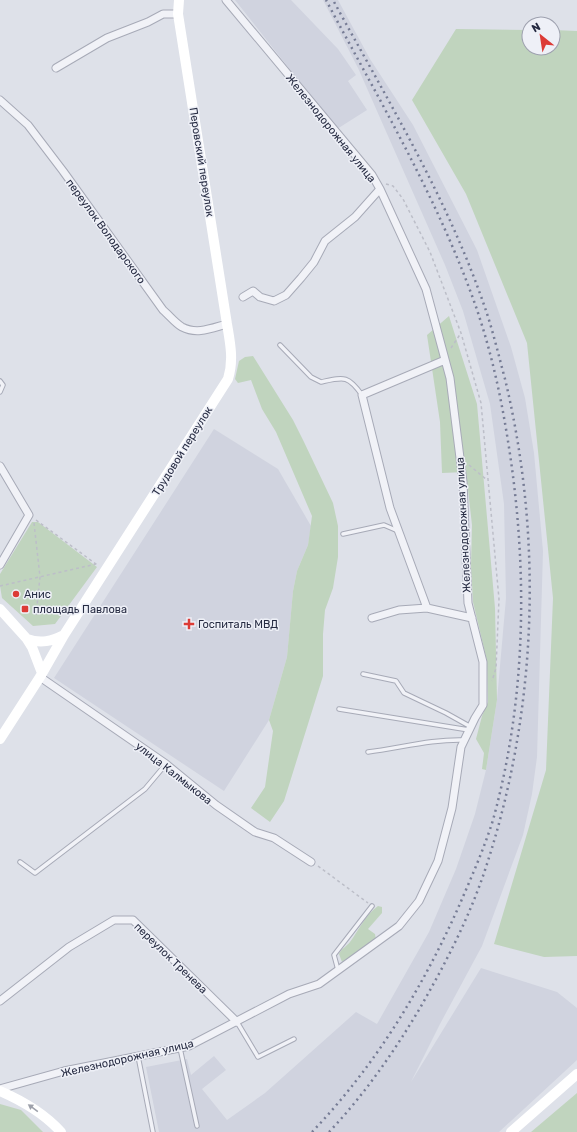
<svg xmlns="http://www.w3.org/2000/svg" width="577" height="1132" font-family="Rubik,sans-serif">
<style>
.built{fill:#d0d3df}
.green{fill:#c0d4be}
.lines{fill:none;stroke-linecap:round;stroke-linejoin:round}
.lane-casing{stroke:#a7aab7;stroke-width:5.5}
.street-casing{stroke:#a7aab7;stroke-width:9}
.path{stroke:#bcbec8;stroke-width:1.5;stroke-dasharray:3 3;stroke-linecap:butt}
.lane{stroke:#f1f2f7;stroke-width:3.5}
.street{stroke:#f1f2f7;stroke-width:7}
.secondary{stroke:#fff;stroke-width:10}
.rail{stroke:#767c95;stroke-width:2.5;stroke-dasharray:2 4;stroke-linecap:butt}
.oneway{fill:#9da0aa}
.poi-dot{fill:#dc3b36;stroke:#eef0f7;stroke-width:1.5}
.labels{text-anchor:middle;stroke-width:3;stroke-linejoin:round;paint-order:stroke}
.street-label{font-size:11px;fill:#262b42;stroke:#eef0f7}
.poi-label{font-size:11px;fill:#262b42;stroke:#eef0f7;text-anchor:start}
</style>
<rect width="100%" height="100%" fill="#dee1e9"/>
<path class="built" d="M235 0H291L338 49 356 75 348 81 367 110 337 129Z
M323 0H338L370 59 413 125 477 250 511 347 525 398 534 453 543 551 537 757 532 794 523 835 482 946 440 1024 411 1082 481 968 557 992 577 1008V1060L499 1132H159L146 1067 187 1059 191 1075 214 1056 226 1070 202 1089 227 1120 265 1093 356 1012 377 1024 429 932 456 869 475 814 486 770 497 700 506 598 504 504 490 404 463 311 445 265 358 68Z
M214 429 278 469 311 526 308 545 297 571 293 591 287 657 269 720 224 791 54 678Z"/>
<path class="green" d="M456 29 529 30V48H553V30L577 31V956L544 957 494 944 546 770 553 598 527 343 466 194 412 100Z
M449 316 477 404 495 608 497 700 486 770 482 769 484 753 476 739 482 716 488 702 487 661 473 602 471 566 472 525 466 472 442 473 440 422 427 335Z
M253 356 293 420 304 442 333 503 338 526V557L333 588 325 610 323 634V676L284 801 270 822 251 808 265 787 273 731 269 720 287 657 293 591 297 571 308 545 312 516 276 432 262 409 251 380 238 383 235 379 239 361 245 357Z
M32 522H38L97 567 55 624 33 626 2 598 0 586V574Z
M378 906 382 907V913L368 929 375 934 376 940 342 962 339 954C341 949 347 946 350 942 359 930 365 915 378 906Z
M577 1093V1132H531Z
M0 1104 21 1110 43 1132H0Z"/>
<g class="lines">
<defs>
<path id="lane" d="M280 345 311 377 321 382C344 377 348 375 362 395
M0 381 3 385 0 392
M343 534 384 525 398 531
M363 674 396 681 404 693 446 713 471 727
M339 709 469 730
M368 752C400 748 432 739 464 740
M20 862 35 873 145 789 166 764
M338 970 334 955 372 906
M237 1022 258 1057 294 1039
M180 1048 197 1126
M138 1056 153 1132"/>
<path id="street" d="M56 68 107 38 148 22 163 14H178
M0 100 28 125 63 171 163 310C169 315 175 323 182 327 197 335 212 328 227 324
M243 297 253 291 260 297 274 301 286 295 301 278 314 262 325 241 355 217 380 189
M0 466 29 515 0 565
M427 608 390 508 362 395 445 360
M372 618 399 610 427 608 472 618
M40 677 166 764 216 805 255 832 274 838 311 862
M0 1001 69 947 114 920H133L237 1022
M0 1089 64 1071 189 1046 289 994 319 984 399 926 419 901 438 861 452 808 461 747 475 718 483 705V662L468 603 463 482 450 378 426 289 380 189 372 175 226 0"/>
</defs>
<use href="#lane" class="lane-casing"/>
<use href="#street" class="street-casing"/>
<path class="path" d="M386 184 393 186 403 199 430 252 461 333 481 403 499 599 496 668 492 681
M451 348 461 333
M469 465 487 480
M36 520 96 564
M34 523 40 577 36 615
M0 586 96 564 97 565
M318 866 368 903"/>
<use href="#lane" class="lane"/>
<use href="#street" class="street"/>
<path class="secondary" d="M0 609 27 639 32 647 42 673
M27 639C41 644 52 641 64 635
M0 739 40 677 64 635 228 379C234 360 230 342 227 324L178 14 179 0
M0 1091C23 1101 44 1113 61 1132
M511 1132 577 1074"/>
<path class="rail" d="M312 1132C375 1066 422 989 459 906 471 878 484 849 493 820 528 693 528 558 506 429 499 387 489 344 475 304 437 197 379 100 326 0
M329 1132C364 1095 394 1052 420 1008 444 966 467 922 483 876 537 717 544 542 505 379 498 353 492 327 483 302 446 196 387 99 333 0"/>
</g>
<defs><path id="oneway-solid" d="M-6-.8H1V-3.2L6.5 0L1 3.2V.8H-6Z"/></defs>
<use class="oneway" href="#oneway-solid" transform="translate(33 1108) rotate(-144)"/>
<g class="poi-dot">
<circle cx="16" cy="594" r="4"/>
<rect x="21" y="605" width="8" height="8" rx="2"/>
<path d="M187 618h4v4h4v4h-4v4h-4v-4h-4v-4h4z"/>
</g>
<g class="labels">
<g class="street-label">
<text transform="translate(331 128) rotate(51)" y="4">Железнодорожная улица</text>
<text transform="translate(202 162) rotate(81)" y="4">Перовский переулок</text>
<text transform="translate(106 231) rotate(54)" y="4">переулок Володарского</text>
<text transform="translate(182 451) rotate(-58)" y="4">Трудовой переулок</text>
<text transform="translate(463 525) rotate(-93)" y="4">Железнодорожная улица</text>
<text transform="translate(174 773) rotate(38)" y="4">улица Калмыкова</text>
<text transform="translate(171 958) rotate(44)" y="4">переулок Тренева</text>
<text transform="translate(127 1058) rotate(-13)" y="4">Железнодорожная улица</text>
</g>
<g class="poi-label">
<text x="24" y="598">Анис</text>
<text x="33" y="613">площадь Павлова</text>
<text x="198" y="628">Госпиталь МВД</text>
</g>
</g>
<g transform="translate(541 36) rotate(330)"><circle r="19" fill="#eef0f7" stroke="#9ea1af"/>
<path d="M0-3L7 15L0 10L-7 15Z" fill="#dc3b36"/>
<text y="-6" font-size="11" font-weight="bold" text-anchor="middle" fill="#262b42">N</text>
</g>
</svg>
